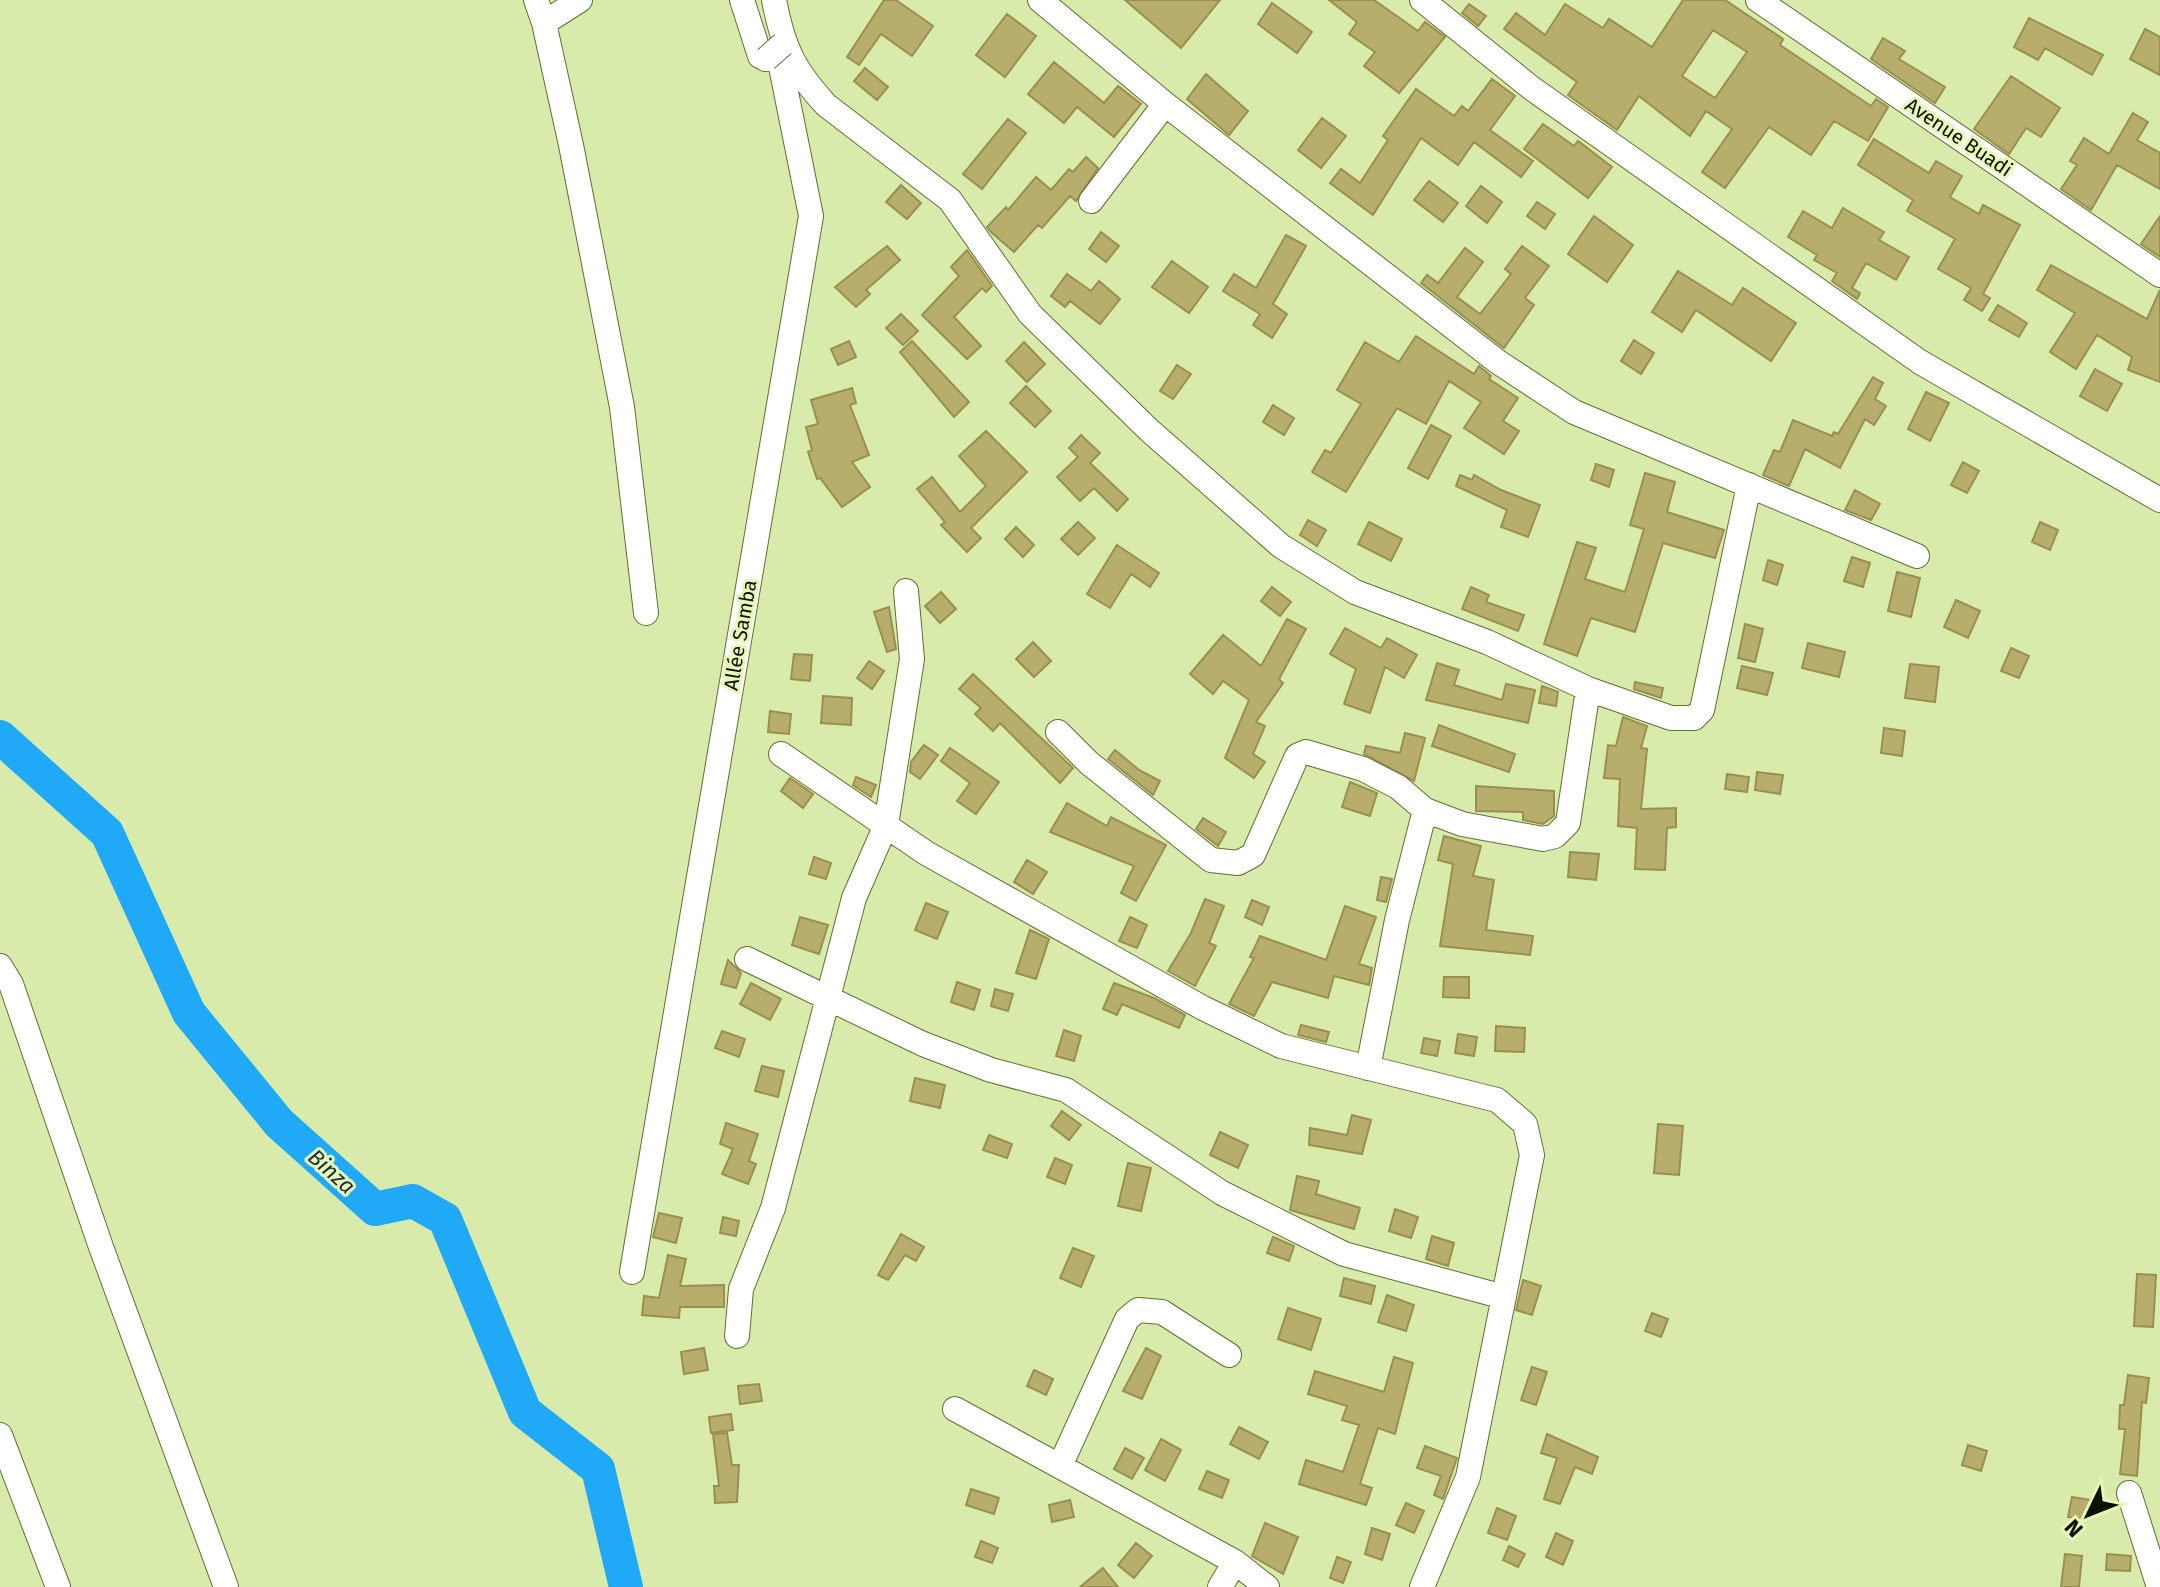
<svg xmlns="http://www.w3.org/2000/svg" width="2160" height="1587" font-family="'Fira Sans',sans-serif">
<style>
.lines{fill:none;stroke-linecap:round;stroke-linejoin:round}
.river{stroke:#20a9f7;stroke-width:34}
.building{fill:#b7ae6d;stroke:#99904f;stroke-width:2;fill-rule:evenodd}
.minor-casing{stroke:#5f6f33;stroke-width:26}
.minor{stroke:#fff;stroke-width:24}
.minor-bridge-casing{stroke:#5f6f33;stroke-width:26;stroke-linecap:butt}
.minor-bridge{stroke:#fff;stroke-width:24}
.labels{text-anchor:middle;stroke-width:6;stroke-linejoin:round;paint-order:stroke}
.street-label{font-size:20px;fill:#0c1100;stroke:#e5f8b7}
.water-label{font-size:22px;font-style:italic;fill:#182c3b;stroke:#e5f8b7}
</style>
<rect width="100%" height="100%" fill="#d8ebaa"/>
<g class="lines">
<path class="river" d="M0 737 107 833 189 1013 279 1123 375 1209 413 1201 445 1219 525 1412 598 1469 626 1587"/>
</g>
<path class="building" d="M884 0H896L933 26 912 56 881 34 859 65 847 57Z
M1125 0H1220L1181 48Z
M1329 0H1374L1418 31 1425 22 1445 37 1399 93 1364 66 1375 52 1349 34 1357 22Z
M1683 0H1725L1783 39 1780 45 1871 106 1876 99 1888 107 1868 141 1834 121 1811 155 1769 127 1725 188 1702 172 1732 129 1706 111 1690 136 1639 96 1617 130 1568 95 1577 82 1504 29 1516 13 1545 35 1565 4 1603 28 1609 19 1652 47ZM1713 30 1747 52 1715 98 1682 76Z
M1272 3 1312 32 1297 53 1258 24Z
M1469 4 1486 16 1478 26 1462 13Z
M1007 14 1036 36 1005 77 976 55Z
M2029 18 2103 55 2092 75 2045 48 2038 60 2014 47Z
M2145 29 2160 37V75L2130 59Z
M1883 38 1905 51 1899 59 1945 87 1935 103 1871 59Z
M1054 62 1104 103 1118 86 1141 104 1114 137 1077 107 1064 123 1028 94Z
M865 68 888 87 877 100 854 81Z
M1206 74 1248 111 1229 135 1187 99Z
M2011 76 2060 108 2041 137 2026 128 2009 154 1974 129Z
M1492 79 1515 96 1490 130 1533 161 1521 177 1474 142 1458 165 1421 138 1373 215 1330 183 1341 169 1360 183 1388 140 1383 136 1416 89 1454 116 1462 106 1468 111Z
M2133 113 2148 122 2137 140 2160 153V189L2117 165 2091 210 2061 189 2077 165 2070 161 2084 138 2109 154Z
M1322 118 1346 136 1321 168 1298 150Z
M1008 119 1026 133 982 189 963 174Z
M1543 124 1574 146 1578 141 1612 167 1588 198 1524 149Z
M1874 139 1929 173 1936 161 1962 176 1950 197 1979 214 1983 205 2020 225 1983 294 1990 298 1982 311 1964 300 1971 288 1938 269 1955 239 1907 211 1913 200 1858 165Z
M1086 157 1098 168 1076 201 1070 196 1042 228 1038 225 1014 252 991 232 987 227 1006 207 1008 210 1036 177 1051 190 1069 169 1073 172Z
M1429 181 1458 203 1443 222 1414 200Z
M901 185 921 203 907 219 886 202Z
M1481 186 1502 202 1487 223 1466 206Z
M1537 202 1555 214 1545 229 1527 216Z
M1843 208 1884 232 1879 240 1909 257 1896 280 1866 263 1852 288 1860 293 1857 299 1832 281 1837 273 1814 260 1817 255 1788 237 1803 211 1832 228Z
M1594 216 1633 245 1607 282 1568 254Z
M2160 216V257L2141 244Z
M1101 232 1119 246 1106 262 1089 249Z
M1286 235 1306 246 1273 304 1287 314 1272 338 1253 325 1260 314 1223 291 1234 274 1256 288Z
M887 246 900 260 866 290 870 294 856 307 835 287Z
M1522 246 1549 266 1525 298 1534 305 1504 348 1421 283 1427 275 1438 283 1465 248 1483 262 1457 297 1480 314 1511 274 1505 269Z
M967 250 992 286 986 292 982 288 954 317 981 346 967 359 922 315 959 276 951 267Z
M1172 261 1208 287 1189 313 1152 287Z
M2051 265 2147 319 2160 290V382L2128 370 2132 357 2097 335 2076 369 2050 352 2075 313 2037 290Z
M1678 271 1732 305 1743 288 1796 323 1771 361 1696 310 1682 332 1652 312Z
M1067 274 1091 291 1099 281 1120 299 1100 324 1070 301 1065 307 1051 296Z
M1998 305 2027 323 2019 337 1989 320Z
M901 314 918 331 903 345 886 328Z
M1416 336 1474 374 1479 366 1491 376 1489 379 1518 398 1503 421 1519 431 1504 454 1464 428 1481 402 1449 381 1426 424 1397 408 1346 492 1312 472 1325 450 1331 453 1361 404 1337 390 1365 342 1399 362Z
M1634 340 1654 353 1641 374 1621 361Z
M849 341 856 357 838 365 831 349Z
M912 341 969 402 954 417 900 352Z
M1024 342 1045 364 1027 382 1006 361Z
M1177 365 1191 374 1173 399 1160 391Z
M2095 369 2122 384 2107 411 2080 396Z
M1873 377 1883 383 1875 399 1886 406 1874 425 1865 419 1840 468 1805 449 1789 486 1763 475 1774 450 1780 452 1793 420 1832 436 1834 432 1838 434Z
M1026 386 1051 411 1035 427 1010 403Z
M852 388 856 403 850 405 869 455 852 462 870 487 842 507 820 478 817 479 808 452 812 450 806 427 818 424 811 400Z
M1926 392 1949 403 1930 441 1908 429Z
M1273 405 1294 418 1284 435 1263 422Z
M1431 425 1451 436 1428 479 1408 468Z
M986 431 1027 472 971 528 981 538 967 552 941 525 945 522 917 489 932 477 960 512 986 486 959 456Z
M1081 435 1100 453 1090 463 1128 499 1117 511 1094 488 1080 501 1057 477 1078 457 1069 448Z
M1963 462 1979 471 1967 493 1951 485Z
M1596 464 1614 470 1609 487 1591 480Z
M1645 473 1675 482 1667 512 1724 530 1715 558 1663 543 1635 632 1591 618 1577 656 1544 644 1577 542 1596 548 1585 579 1625 592 1644 529 1630 525Z
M1460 475 1472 480 1474 475 1501 490 1540 505 1528 537 1501 527 1507 510 1456 486Z
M1855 490 1880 504 1871 520 1845 510Z
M1308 520 1326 530 1317 546 1300 535Z
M1078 522 1095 538 1078 555 1061 539Z
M1369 522 1402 539 1391 561 1358 544Z
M2040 522 2058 530 2050 550 2032 542Z
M1016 527 1034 545 1023 557 1005 539Z
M1117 545 1159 573 1150 587 1131 574 1110 608 1087 594Z
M1852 557 1870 563 1863 587 1844 581Z
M1768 560 1783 565 1777 585 1763 580Z
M1897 572 1920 578 1911 617 1888 611Z
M1272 587 1291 602 1280 616 1261 601Z
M1471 587 1489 595 1486 602 1524 615 1518 631 1462 609Z
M941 592 956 609 940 623 925 606Z
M1956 600 1980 611 1968 638 1944 627Z
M889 607 896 649 887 652 874 612Z
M1287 619 1306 629 1279 679 1283 683 1256 722 1265 726 1253 754 1265 762 1254 778 1225 758 1249 700 1223 681 1213 694 1190 674 1223 635 1261 666Z
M1745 624 1763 629 1755 662 1738 658Z
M1345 628 1381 648 1387 638 1417 655 1404 678 1385 667 1370 713 1344 704 1356 669 1330 654Z
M1033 642 1051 661 1034 677 1016 659Z
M1808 643 1845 652 1839 677 1802 668Z
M2011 648 2029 656 2019 678 2001 671Z
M794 654 812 655 810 681 791 679Z
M869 661 884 671 872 689 857 678Z
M1437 663 1459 670 1454 685 1502 700 1506 684 1535 690 1528 723 1426 700Z
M1910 664 1939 667 1935 702 1905 698Z
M1742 666 1773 673 1767 695 1737 688Z
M973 674 1073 768 1060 783 1000 723 993 731 975 714 981 708 959 689Z
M1635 682 1663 688 1661 698 1634 689Z
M1542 686 1558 692 1556 706 1539 703Z
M823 696 852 698 851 725 821 723Z
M770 711 791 714 789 734 768 732Z
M1623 717 1647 726 1641 748 1647 749 1641 809 1676 808V827L1667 828 1665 870 1635 869 1637 828 1618 826 1620 779 1604 778 1608 745 1616 746Z
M1439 725 1515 754 1509 772 1432 746Z
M1884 728 1905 731 1902 756 1881 753Z
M1405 733 1425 738 1414 781 1364 754 1366 746 1400 753Z
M924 745 938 755 920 779 910 772 911 762Z
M950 748 999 782 976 814 957 801 970 783 941 761Z
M1115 750 1139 770 1160 781 1153 795 1108 759Z
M1757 772 1783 775 1780 794 1755 790Z
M1727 774 1749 777 1747 792 1725 789Z
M856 777 876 785 871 797 853 785Z
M790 778 813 794 803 808 781 791Z
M1350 782 1377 793 1370 816 1342 807Z
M1476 786 1554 791V816L1543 824 1523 820V812L1476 811Z
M1067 803 1107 826 1111 817 1166 845 1136 901 1121 893 1134 866 1050 832Z
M1203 818 1226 832 1218 846 1196 829Z
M1444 836 1481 846 1473 876 1494 880 1486 930 1533 936 1530 955 1440 946 1453 864 1438 860Z
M1570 852 1599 854 1596 880 1568 877Z
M814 857 831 863 826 879 809 874Z
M1027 860 1047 872 1033 894 1014 882Z
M1381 877 1392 879 1386 902 1377 900Z
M1205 899 1224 906 1209 943 1216 946 1195 986 1168 971 1191 933Z
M1252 900 1269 907 1262 925 1245 917Z
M926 903 948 912 937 939 915 930Z
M1345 906 1376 917 1359 964 1372 968 1369 985 1334 976 1328 998 1272 982 1254 1016 1229 1004 1254 958 1250 957 1260 936 1326 960Z
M800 917 828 925 819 954 792 945Z
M1130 917 1147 925 1137 948 1119 941Z
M1030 930 1049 939 1036 979 1016 973Z
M728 960 741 973 736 988 721 984Z
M1444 977H1469V998L1443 997Z
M957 982 980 990 974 1010 951 1002Z
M751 983 781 999 770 1020 740 1004Z
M1114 983 1154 998 1185 1015 1179 1028 1122 1004 1117 1015 1103 1009Z
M995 989 1013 994 1008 1011 991 1006Z
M1301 1025 1329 1032 1326 1042 1298 1035Z
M1496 1026 1525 1028 1524 1052 1495 1051Z
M1064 1030 1081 1036 1074 1061 1056 1056Z
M722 1031 745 1039 739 1057 715 1048Z
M1458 1034 1477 1037 1474 1056 1455 1053Z
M1424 1038 1440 1041 1437 1056 1421 1053Z
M762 1066 784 1071 778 1097 755 1091Z
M915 1078 945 1085 940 1108 910 1101Z
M1062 1111 1081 1125 1069 1140 1051 1126Z
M1352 1115 1371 1120 1362 1154 1309 1145 1310 1128 1347 1135Z
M726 1123 758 1134 749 1161 756 1164 748 1184 722 1174 733 1149 720 1144Z
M1658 1124 1683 1126 1679 1175 1654 1173Z
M1220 1132 1248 1145 1238 1168 1210 1155Z
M989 1135 1012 1144 1007 1158 983 1150Z
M1055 1158 1072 1165 1065 1184 1047 1177Z
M1128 1163 1151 1168 1141 1211 1118 1206Z
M1297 1176 1319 1181 1316 1194 1360 1208 1354 1229 1290 1210Z
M1395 1209 1418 1217 1411 1238 1389 1231Z
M659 1213 682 1218 676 1243 653 1237Z
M723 1217 739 1221 736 1236 720 1233Z
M901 1234 924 1247 916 1261 905 1255 888 1280 878 1275Z
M1432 1236 1454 1243 1448 1266 1426 1259Z
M1273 1237 1294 1246 1289 1261 1267 1253Z
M1073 1248 1094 1256 1081 1287 1060 1278Z
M668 1255 686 1259 680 1286 724 1285V1307H680L679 1318 642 1315 644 1296 659 1298Z
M2137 1274 2156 1275 2153 1327 2134 1326Z
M1344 1278 1375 1286 1371 1304 1340 1296Z
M1523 1280 1541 1286 1532 1315 1516 1310Z
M1387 1295 1414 1305 1406 1331 1378 1322Z
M1288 1308 1321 1319 1311 1350 1278 1339Z
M1652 1313 1668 1319 1661 1337 1645 1331Z
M704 1348 708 1370 684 1374 681 1352Z
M1146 1348 1161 1356 1142 1399 1123 1391Z
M1394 1357 1413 1363 1395 1434 1378 1428 1360 1484 1372 1488 1366 1505 1299 1484 1306 1460 1343 1472 1359 1425 1342 1420 1347 1406 1308 1394 1315 1371 1384 1392Z
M1532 1367 1547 1372 1536 1405 1521 1400Z
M1034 1370 1053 1379 1046 1395 1027 1386Z
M2128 1375 2149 1378 2146 1403 2142 1402 2137 1476 2120 1474 2125 1429H2119L2120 1405H2124Z
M759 1384 762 1401 740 1404 738 1386Z
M731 1414 733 1430 711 1433 709 1417Z
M1239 1427 1268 1442 1259 1459 1230 1444Z
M727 1433 732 1465H739L737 1502 715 1503 714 1486H719L713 1434Z
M1547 1434 1598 1457 1592 1474 1575 1467 1560 1504 1544 1499 1557 1458 1541 1453Z
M1161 1439 1181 1450 1165 1481 1145 1470Z
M1968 1445 1987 1451 1981 1471 1962 1465Z
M1425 1446 1457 1458 1443 1499 1434 1495 1441 1476 1417 1468Z
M1125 1448 1144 1458 1132 1479 1114 1469Z
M1207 1471 1229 1480 1222 1498 1199 1489Z
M971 1489 999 1498 994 1514 966 1505Z
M2072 1497 2091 1500 2087 1520 2068 1517Z
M1070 1500 1074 1517 1052 1522 1049 1505Z
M1406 1503 1424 1511 1414 1533 1396 1525Z
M1497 1508 1516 1516 1507 1540 1488 1533Z
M1265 1523 1298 1537 1283 1574 1252 1556Z
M1372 1528 1390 1534 1382 1560 1365 1554Z
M1556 1533 1573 1541 1563 1565 1546 1557Z
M981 1541 998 1548 992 1563 975 1557Z
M1136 1543 1152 1556 1134 1578 1118 1565Z
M1509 1546 1525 1554 1518 1567 1503 1560Z
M2065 1554 2082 1556 2079 1587H2061Z
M2107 1554 2131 1556 2130 1571 2106 1570Z
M1337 1557 1351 1562 1343 1583 1330 1578Z
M1103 1568 1118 1587H1080Z"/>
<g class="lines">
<defs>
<path id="minor" d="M536 0 544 23 571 145 622 407 646 613
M742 0 760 56 766 59
M774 0C783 47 793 69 826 105L950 200 1030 314 1149 430 1281 546 1355 592 1487 642 1588 689 1671 718H1694L1702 710 1749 485
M1040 0 1165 104 1498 362 1574 412 1917 556
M1422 0 1530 87 1920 362 2160 500
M1758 0 2160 275
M544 23 580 0
M1091 201 1165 104
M1058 732 1089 763 1211 860 1238 863 1253 855 1297 756 1306 752 1363 769 1398 787 1425 810 1462 824 1543 839 1555 836 1568 823 1588 689
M781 754 926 853 1203 1008 1281 1046 1497 1100 1525 1124 1532 1155 1468 1477 1422 1587
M747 959 923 1044 991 1070 1066 1090 1222 1193 1344 1254 1504 1297
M0 966 11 984 101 1247 226 1587
M1368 1068 1397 920 1425 810
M632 1272 811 216 778 52
M737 1336 741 1289 773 1208 854 898 886 825 912 659 906 591
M955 1409 1235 1562 1267 1587
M0 1435 58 1587
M1060 1466 1127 1319 1138 1310 1162 1312 1229 1355
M2129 1493 2159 1587
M1220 1587 1235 1562"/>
</defs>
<use href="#minor" class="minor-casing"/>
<use href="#minor" class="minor"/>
<defs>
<path id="minor-bridge" d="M766 59 783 44"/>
</defs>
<use href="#minor-bridge" class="minor-bridge-casing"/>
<use href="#minor-bridge" class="minor-bridge"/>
</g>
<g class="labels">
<g class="street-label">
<text transform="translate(1959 137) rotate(34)" y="7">Avenue Buadi</text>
<text transform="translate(740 635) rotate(-80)" y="7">Allée Samba</text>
</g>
<g class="water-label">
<text transform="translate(332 1171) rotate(42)" y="8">Binza</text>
</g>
</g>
<g transform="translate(2088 1515) rotate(227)" stroke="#e5f8b7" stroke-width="6" paint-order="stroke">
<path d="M0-6L14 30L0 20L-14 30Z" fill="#0c1100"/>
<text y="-12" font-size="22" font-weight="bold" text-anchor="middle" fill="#0c1100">N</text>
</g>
</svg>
